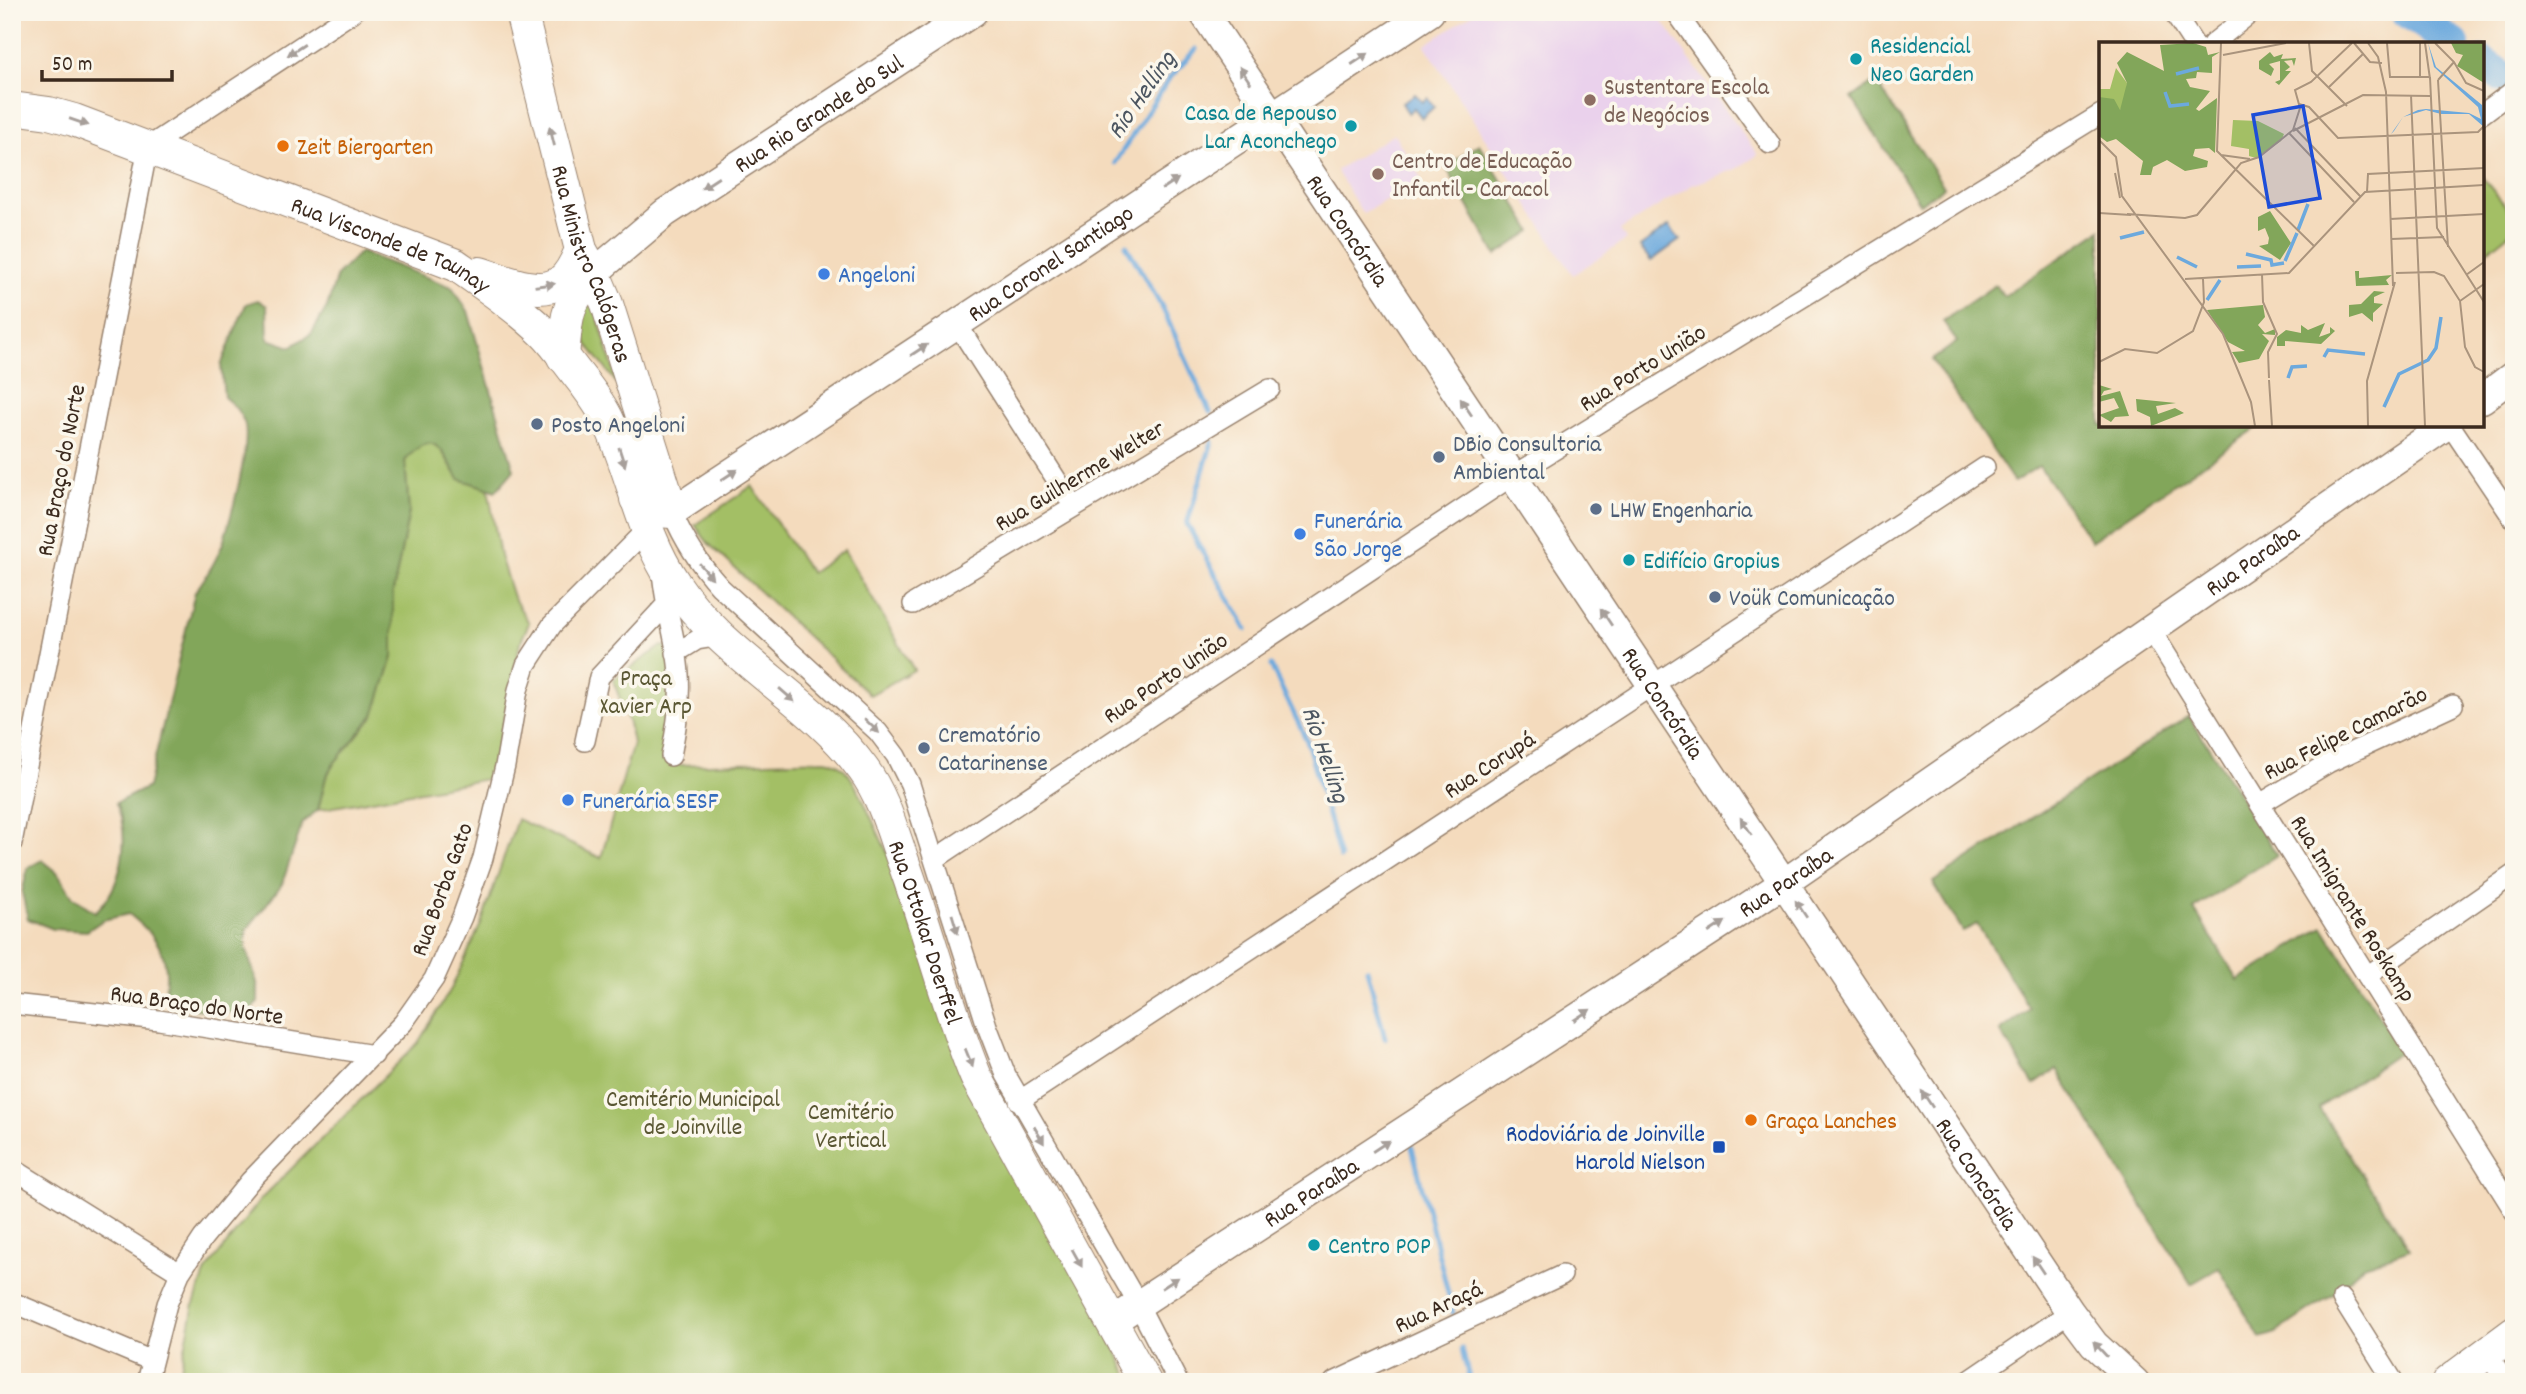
<svg xmlns="http://www.w3.org/2000/svg" width="2526" height="1394" font-family="Dekko,sans-serif">
<style>
.built{fill:#ead1ec}
.green{fill:#a3bf65;stroke:#6f7442;stroke-width:2}
.forest{fill:#82a65a;stroke:#5e683c;stroke-width:2}
.water{fill:#6ca9dd;stroke:#546a7e;stroke-width:2}
.lines{fill:none;stroke-linecap:round;stroke-linejoin:round}
.stream{stroke:#6ca9dd;stroke-width:5}
.river{stroke:#6ca9dd;stroke-width:32}
.street-casing{stroke:#98826e;stroke-width:22}
.secondary-casing{stroke:#98826e;stroke-width:31}
.primary-casing{stroke:#98826e;stroke-width:34}
.street{stroke:#fff;stroke-width:19}
.secondary{stroke:#fff;stroke-width:28}
.primary{stroke:#fff;stroke-width:32}
.oneway{fill:#a79f9a}
.culture-dot{fill:#0f9aa8;stroke:#fbf7ec;stroke-width:2.5}
.education-dot{fill:#8d6e63;stroke:#fbf7ec;stroke-width:2.5}
.food-dot{fill:#e8710a;stroke:#fbf7ec;stroke-width:2.5}
.shop-dot{fill:#3f7fe0;stroke:#fbf7ec;stroke-width:2.5}
.service-dot{fill:#5c6f8a;stroke:#fbf7ec;stroke-width:2.5}
.transit-dot{fill:#1a4fb4;stroke:#fbf7ec;stroke-width:2.5}
.labels{text-anchor:middle;stroke-width:7;stroke-linejoin:round;paint-order:stroke}
.culture-label{font-size:24px;fill:#0d838f;stroke:#fbf7ec;text-anchor:start}
.education-label{font-size:24px;fill:#785e54;stroke:#fbf7ec;text-anchor:start}
.street-label{font-size:24px;fill:#3b2a1e;stroke:#fbf7ec}
.food-label{font-size:24px;fill:#c56008;stroke:#fbf7ec;text-anchor:start}
.shop-label{font-size:24px;fill:#366cbe;stroke:#fbf7ec;text-anchor:start}
.service-label{font-size:24px;fill:#4e5e75;stroke:#fbf7ec;text-anchor:start}
.park-label{font-size:24px;fill:#5a5733;stroke:#fbf7ec}
.transit-label{font-size:24px;fill:#164399;stroke:#fbf7ec;text-anchor:end}
.water-label{font-size:26px;font-style:italic;fill:#4c5661;stroke:#fbf7ec}
.inset-river{fill:none;stroke:#6ca9dd;stroke-width:3.5}
.inset-road{fill:none;stroke:#aa947d;stroke-width:2}
.view{fill:#1d4ed8;fill-opacity:0.15;stroke:#1d4ed8;stroke-width:3.5}
.inset-edge{fill:none;stroke:#3b2a1e;stroke-width:3.5}
</style>
<rect width="100%" height="100%" fill="#fbf7ec"/>
<filter id="ink" filterUnits="userSpaceOnUse"><feTurbulence type="fractalNoise" baseFrequency=".0143" numOctaves="2"/><feDisplacementMap in="SourceGraphic" scale="14" xChannelSelector="R" yChannelSelector="G"/><feConvolveMatrix kernelMatrix="1 2 1 2 8 2 1 2 1" color-interpolation-filters="sRGB"/></filter>
<filter id="wash" filterUnits="userSpaceOnUse"><feTurbulence type="fractalNoise" baseFrequency=".00686" numOctaves="4" result="noise"/><feDisplacementMap in="SourceGraphic" scale="28" xChannelSelector="R" yChannelSelector="G"/><feGaussianBlur stdDeviation="1.57" result="paint"/><feColorMatrix in="noise" values="0 0 0 0 0 0 0 0 0 0 0 0 0 0 0 0 0 1.4 0 .05"/><feComposite in="paint" operator="in"/></filter>
<g filter="url(#wash)">
<rect width="100%" height="100%" fill="#f4dbbd"/>
<path class="built" d="M1475 12H1656L1758 155 1736 169 1692 185 1620 230 1626 240 1573 275 1425 45Z
M1394 134 1421 178 1363 214 1336 170Z"/>
<path class="green" d="M2482 177 2514 216V230L2482 255Z
M590 291 618 385 587 344 579 325Z
M429 442 440 448 459 479 488 488 500 556 513 597 529 623 520 643 492 778 318 810 326 777 335 762 374 715 393 657V592L409 512 405 461 418 445Z
M752 486 811 573 844 550 914 670 870 695 708 543 695 525Z
M662 646 670 647 673 655 666 750 680 765 825 760C848 763 854 784 864 802L1131 1382H178L194 1304 206 1271 261 1199 418 1043 451 989 481 924 517 819 601 858 633 743 629 724 613 680Z"/>
<path class="forest" d="M1876 81 1944 187 1920 204 1852 98Z
M1479 144 1532 231 1496 255 1446 167Z
M2101 230V425H2261L2091 541 2039 466 2014 482 1932 360 1957 342 1943 321 1995 285 2004 296Z
M360 252 452 287 468 311 514 470 496 491 459 479C442 451 434 425 405 461L409 512 393 592V657L374 715 335 762 326 777 318 810 303 822 282 884 246 931V948L258 986V1002L248 1014 171 1007C161 985 169 981 165 963 161 941 145 927 129 914L103 920 87 931 53 929 28 919 22 893 28 868 42 860 57 872 73 897 95 912C123 888 131 837 116 803L148 787 195 592C206 577 218 558 224 540 231 517 252 442 244 422 240 411 233 404 224 397L221 365 246 304 258 300 267 306 268 339 291 347 312 333 327 307 337 275Z
M2189 716 2277 855 2194 909 2238 980 2323 927 2401 1051 2319 1108 2410 1249 2364 1265 2337 1291 2276 1333 2260 1338 2219 1268 2191 1284 2057 1069 2034 1085 2000 1031 2030 1009 1977 924 1963 931 1933 882Z"/>
<path class="water" d="M1415 94 1422 102 1427 98 1434 107 1422 118 1414 108 1408 113 1402 103Z
M1669 226 1680 240 1651 261 1640 247Z"/>
<g class="lines">
<path class="stream" d="M1115 163 1168 80 1196 49
M1126 245 1163 309 1210 412
M1212 442 1187 524 1246 629
M1271 666 1307 741 1340 858
M1367 969 1385 1038
M1411 1143 1453 1313
M1462 1349 1470 1382"/>
<path class="river" d="M2407 12 2454 44
M2482 62 2503 77"/>
</g>
</g>
<g filter="url(#ink)">
<g class="lines">
<defs>
<path id="street" d="M1676 12 1770 144
M2173 12 2194 44
M2212 44 2252 12
M2482 114 2514 90
M957 324 1074 507
M2450 425 2514 520
M672 512C684 541 699 564 720 587L878 732 896 756 910 784 987 1026 1006 1075 1138 1304 1178 1382
M662 570C664 606 677 639 679 674 681 701 676 729 671 756
M913 604 1270 389
M2151 630 2514 1211
M676 653 697 640 721 636
M585 741 599 677 665 606
M2260 804 2328 763 2453 705
M12 843 148 147 353 12
M935 859 1512 476 2101 114
M2367 976 2514 874
M12 1004 159 1020 374 1055
M1019 1101 1985 467
M12 1168 180 1273
M2342 1299 2394 1382
M12 1302 152 1361
M2486 1353 2507 1382
M147 1382 167 1304 180 1273 203 1238 250 1181 403 1023 434 979 462 917 483 858 505 766 518 690 526 665 552 625 646 530
M1334 1382 1562 1275
M1967 1382 2070 1312"/>
<g id="secondary">
<path id="s1" d="M1203 12 2070 1312 2094 1344 2135 1382"/>
<path id="s2" d="M594 273 665 213 973 12"/>
<path d="M2482 399 2514 375"/>
<path id="s3" d="M672 512 1430 12"/>
<path id="s4" d="M1113 1321 1784 883 2447 425"/>
</g>
<g id="primary">
<path id="s5" d="M521 12 581 250 594 273 607 304 672 512 657 511 636 499"/>
<path id="s6" d="M12 108 49 113 74 120 456 265C486 286 517 307 544 333 556 345 566 360 577 374 588 388 599 402 607 418 633 472 640 532 675 584 724 658 811 698 863 769 883 796 892 830 903 861 929 932 947 1007 976 1077L1145 1382"/>
<path d="M480 273C503 280 539 297 560 282 571 275 576 261 581 250"/>
<path d="M563 357C567 315 565 305 594 273"/>
<path d="M2448 1382 2514 1333"/>
</g>
</defs>
<use href="#street" class="street-casing"/>
<use href="#secondary" class="secondary-casing"/>
<use href="#primary" class="primary-casing"/>
<use href="#street" class="street"/>
<use href="#secondary" class="secondary"/>
<use href="#primary" class="primary"/>
</g>
<defs><path id="oneway-solid" d="M-6-.8H1V-3.2L6.5 0L1 3.2V.8H-6Z" transform="scale(1.75)"/></defs>
<g class="oneway">
<use href="#oneway-solid" transform="translate(296 50) rotate(147)"/>
<use href="#oneway-solid" transform="translate(1360 59) rotate(-33)"/>
<use href="#oneway-solid" transform="translate(1245 75) rotate(-124)"/>
<use href="#oneway-solid" transform="translate(79 122) rotate(19)"/>
<use href="#oneway-solid" transform="translate(552 136) rotate(-104)"/>
<use href="#oneway-solid" transform="translate(710 183) rotate(147)"/>
<use href="#oneway-solid" transform="translate(1170 184) rotate(-33)"/>
<use href="#oneway-solid" transform="translate(545 285) rotate(-8)"/>
<use href="#oneway-solid" transform="translate(919 350) rotate(-33)"/>
<use href="#oneway-solid" transform="translate(1466 407) rotate(-124)"/>
<use href="#oneway-solid" transform="translate(622 457) rotate(72)"/>
<use href="#oneway-solid" transform="translate(729 475) rotate(-33)"/>
<use href="#oneway-solid" transform="translate(706 571) rotate(49)"/>
<use href="#oneway-solid" transform="translate(1606 617) rotate(-124)"/>
<use href="#oneway-solid" transform="translate(787 695) rotate(41)"/>
<use href="#oneway-solid" transform="translate(872 726) rotate(44)"/>
<use href="#oneway-solid" transform="translate(1746 826) rotate(-124)"/>
<use href="#oneway-solid" transform="translate(1801 909) rotate(-124)"/>
<use href="#oneway-solid" transform="translate(955 924) rotate(73)"/>
<use href="#oneway-solid" transform="translate(1717 927) rotate(-33)"/>
<use href="#oneway-solid" transform="translate(1582 1015) rotate(-33)"/>
<use href="#oneway-solid" transform="translate(969 1058) rotate(68)"/>
<use href="#oneway-solid" transform="translate(1927 1099) rotate(-124)"/>
<use href="#oneway-solid" transform="translate(1039 1135) rotate(60)"/>
<use href="#oneway-solid" transform="translate(1381 1146) rotate(-33)"/>
<use href="#oneway-solid" transform="translate(1077 1258) rotate(61)"/>
<use href="#oneway-solid" transform="translate(2038 1265) rotate(-124)"/>
<use href="#oneway-solid" transform="translate(1170 1283) rotate(-33)"/>
<use href="#oneway-solid" transform="translate(2100 1349) rotate(-133)"/>
</g>
</g>
<g class="culture-dot">
<circle cx="1856" cy="59" r="7"/>
<circle cx="1351" cy="126" r="7"/>
<circle cx="1629" cy="560" r="7"/>
<circle cx="1314" cy="1245" r="7"/>
</g>
<g class="education-dot">
<circle cx="1590" cy="100" r="7"/>
<circle cx="1378" cy="174" r="7"/>
</g>
<g class="food-dot">
<circle cx="283" cy="146" r="7"/>
<circle cx="1751" cy="1120" r="7"/>
</g>
<g class="shop-dot">
<circle cx="824" cy="274" r="7"/>
<circle cx="1300" cy="534" r="7"/>
<circle cx="568" cy="800" r="7"/>
</g>
<g class="service-dot">
<circle cx="537" cy="424" r="7"/>
<circle cx="1439" cy="457" r="7"/>
<circle cx="1596" cy="509" r="7"/>
<circle cx="1715" cy="597" r="7"/>
<circle cx="924" cy="748" r="7"/>
</g>
<rect class="transit-dot" x="1712" y="1140" width="14" height="14" rx="3.5"/>
<g class="labels">
<g class="culture-label">
<text x="1870" y="53">Residencial<tspan x="1870" dy="28">Neo Garden</tspan></text>
<text x="1337" y="120" text-anchor="end">Casa de Repouso<tspan x="1337" dy="28">Lar Aconchego</tspan></text>
<text x="1643" y="568">Edifício Gropius</text>
<text x="1328" y="1253">Centro POP</text>
</g>
<g class="education-label">
<text x="1604" y="94">Sustentare Escola<tspan x="1604" dy="28">de Negócios</tspan></text>
<text x="1392" y="168">Centro de Educação<tspan x="1392" dy="28">Infantil - Caracol</tspan></text>
</g>
<g class="street-label">
<text dy="8" stroke="none"><textPath href="#s2" startOffset="276">Rua Rio Grande do Sul</textPath></text>
<text dy="8" stroke="none"><textPath href="#s1" startOffset="262">Rua Concórdia</textPath></text>
<text dy="8" stroke="none"><textPath href="#s6" startOffset="404">Rua Visconde de Taunay</textPath></text>
<text dy="8" stroke="none"><textPath href="#s3" startOffset="453">Rua Coronel Santiago</textPath></text>
<text dy="8" stroke="none"><textPath href="#s5" startOffset="262">Rua Ministro Calógeras</textPath></text>
<text transform="translate(1642 367) rotate(-32)" y="8">Rua Porto União</text>
<text transform="translate(60 470) rotate(-79)" y="8">Rua Braço do Norte</text>
<text transform="translate(1079 475) rotate(-31)" y="8">Rua Guilherme Welter</text>
<text dy="8" stroke="none"><textPath href="#s4" startOffset="1370">Rua Paraíba</textPath></text>
<text transform="translate(1165 677) rotate(-34)" y="8">Rua Porto União</text>
<text dy="8" stroke="none"><textPath href="#s1" startOffset="830">Rua Concórdia</textPath></text>
<text transform="translate(2345 732) rotate(-27)" y="8">Rua Felipe Camarão</text>
<text transform="translate(1489 764) rotate(-33)" y="8">Rua Corupá</text>
<text dy="8" stroke="none"><textPath href="#s4" startOffset="803">Rua Paraíba</textPath></text>
<text transform="translate(441 889) rotate(-70)" y="8">Rua Borba Gato</text>
<text transform="translate(2354 908) rotate(58)" y="8">Rua Imigrante Roskamp</text>
<text dy="8" stroke="none"><textPath href="#s6" startOffset="1309">Rua Ottokar Doerffel</textPath></text>
<text transform="translate(197 1004) rotate(8)" y="8">Rua Braço do Norte</text>
<text dy="8" stroke="none"><textPath href="#s1" startOffset="1396">Rua Concórdia</textPath></text>
<text dy="8" stroke="none"><textPath href="#s4" startOffset="236">Rua Paraíba</textPath></text>
<text transform="translate(1438 1306) rotate(-25)" y="8">Rua Araçá</text>
</g>
<g class="food-label">
<text x="297" y="154">Zeit Biergarten</text>
<text x="1765" y="1128">Graça Lanches</text>
</g>
<g class="shop-label">
<text x="838" y="282">Angeloni</text>
<text x="1314" y="528">Funerária<tspan x="1314" dy="28">São Jorge</tspan></text>
<text x="582" y="808">Funerária SESF</text>
</g>
<g class="service-label">
<text x="551" y="432">Posto Angeloni</text>
<text x="1453" y="451">DBio Consultoria<tspan x="1453" dy="28">Ambiental</tspan></text>
<text x="1610" y="517">LHW Engenharia</text>
<text x="1729" y="605">Voük Comunicação</text>
<text x="938" y="742">Crematório<tspan x="938" dy="28">Catarinense</tspan></text>
</g>
<g class="park-label">
<text x="646" y="685">Praça<tspan x="646" dy="28">Xavier Arp</tspan></text>
<text x="693" y="1106">Cemitério Municipal<tspan x="693" dy="28">de Joinville</tspan></text>
<text x="851" y="1119">Cemitério<tspan x="851" dy="28">Vertical</tspan></text>
</g>
<g class="transit-label">
<text x="1705" y="1141">Rodoviária de Joinville<tspan x="1705" dy="28">Harold Nielson</tspan></text>
</g>
<g class="water-label">
<text transform="translate(1140 94) rotate(-55)" y="9">Rio Helling</text>
<text transform="translate(1327 754) rotate(71)" y="9">Rio Helling</text>
</g>
</g>
<g transform="translate(2099 42)">
<rect width="385" height="385" fill="#f4dbbd"/>
<path d="M17 26 28 41 27 57 20 70 0 55V47H11ZM134 78 159 79 185 92 182 99 157 116 150 114V107L132 104Z" fill="#a3bf65"/>
<path d="M94 1 107 5 109 13 121 10 113 15V31L98 30 97 36 87 37 91 45 111 49 97 67 100 69 118 56 116 111 110 106 96 107 94 114 109 119 108 125 86 129 68 118 54 125 52 133H41L44 119 17 97 8 100 0 94V55L15 57 21 68 28 41 18 21 28 10 65 29 61 3ZM352 1H385V41L358 24 364 13 357 11ZM171 10 175 15 184 12 182 17 197 16 195 24 193 18 185 19 191 25 186 29H192L180 43 176 40 181 38V19L170 22 175 27 172 34 160 27V19ZM171 169 192 201 181 218 160 204 169 202 170 196 166 186 159 189V175ZM256 229H260V236L293 233 287 238 290 243 257 244ZM275 249 286 250 275 255V261L284 262 274 271V280L263 271 250 275V263L262 262ZM164 263 166 275 159 283 166 291 176 287V293L163 292 170 299 160 317 140 321 133 310 146 309 129 300 108 268ZM226 281 220 295 231 291V285L236 289 222 302 186 299V304H178V295L187 288 202 291V283L209 288ZM0 343 13 347 5 349 2 354 21 349 30 374 16 375 12 380 0 373 20 366 15 356 0 360ZM37 357 77 361 57 364 59 372 76 366 85 371 52 384 51 375 38 369Z" fill="#82a65a"/>
<path d="M329 1 337 25 383 63 385 85 370 72H342L327 68 304 75 295 89 292 92 304 75 319 68 327 67 370 71 382 77 379 65 335 25Z" fill="#6ca9dd"/>
<path class="inset-river" d="M77 32 100 26M66 50 71 64 90 62M199 188 209 162M21 196 45 190M147 212 172 218 173 223 185 221M78 215 98 225M186 219 198 191M138 225 162 224M108 258 121 238M225 315 229 308 266 312M189 336 193 325 208 324M285 365 300 332 329 318 337 306 342 275"/>
<path class="inset-road" d="M122 1 118 109 215 204M210 1 213 29 248 64M255 1 271 20 283 21M269 1 279 15 287 50 294 244M288 1 291 35H331M321 1V35M326 1 331 37M336 1 355 20 367 41 385 49M124 13 187 1M331 35 338 186 385 260M339 38 349 205M339 38 355 20M229 46 264 12M312 53 326 384M200 62 210 65 239 96 379 90 385 84M196 86 261 154M194 89 264 53 331 54M190 91 255 160M0 98 17 115 23 154 124 292 152 360 156 384M122 113 151 117M16 131 21 156M268 150 269 132 385 126M0 171 32 173M28 172 86 176 98 173 142 121 160 115 194 88 201 66 196 48 212 40 253 1M291 177 385 172M292 197 345 195M297 231 335 230 345 234 361 259 366 305 376 325 385 330M163 232 164 260 178 292 169 310 170 336M367 233 385 220M86 237 190 231 266 150 385 143M361 259 385 242M0 320 26 307 58 311 94 289 105 260 104 237M170 338 173 384M269 384 268 339 296 240"/>
<path class="view" d="M204 64 221 156 170 165 154 73Z"/>
<rect width="385" height="385" class="inset-edge"/>
</g>
<rect width="2526" height="1394" fill="none" stroke="#fbf7ec" stroke-width="42"/>
<path d="M42 70v10h130v-10" fill="none" stroke="#3b2a1e" stroke-width="3.5"/>
<text x="52" y="70" font-size="21" fill="#3b2a1e" stroke="#fbf7ec" stroke-width="5" paint-order="stroke">50 m</text>
</svg>
